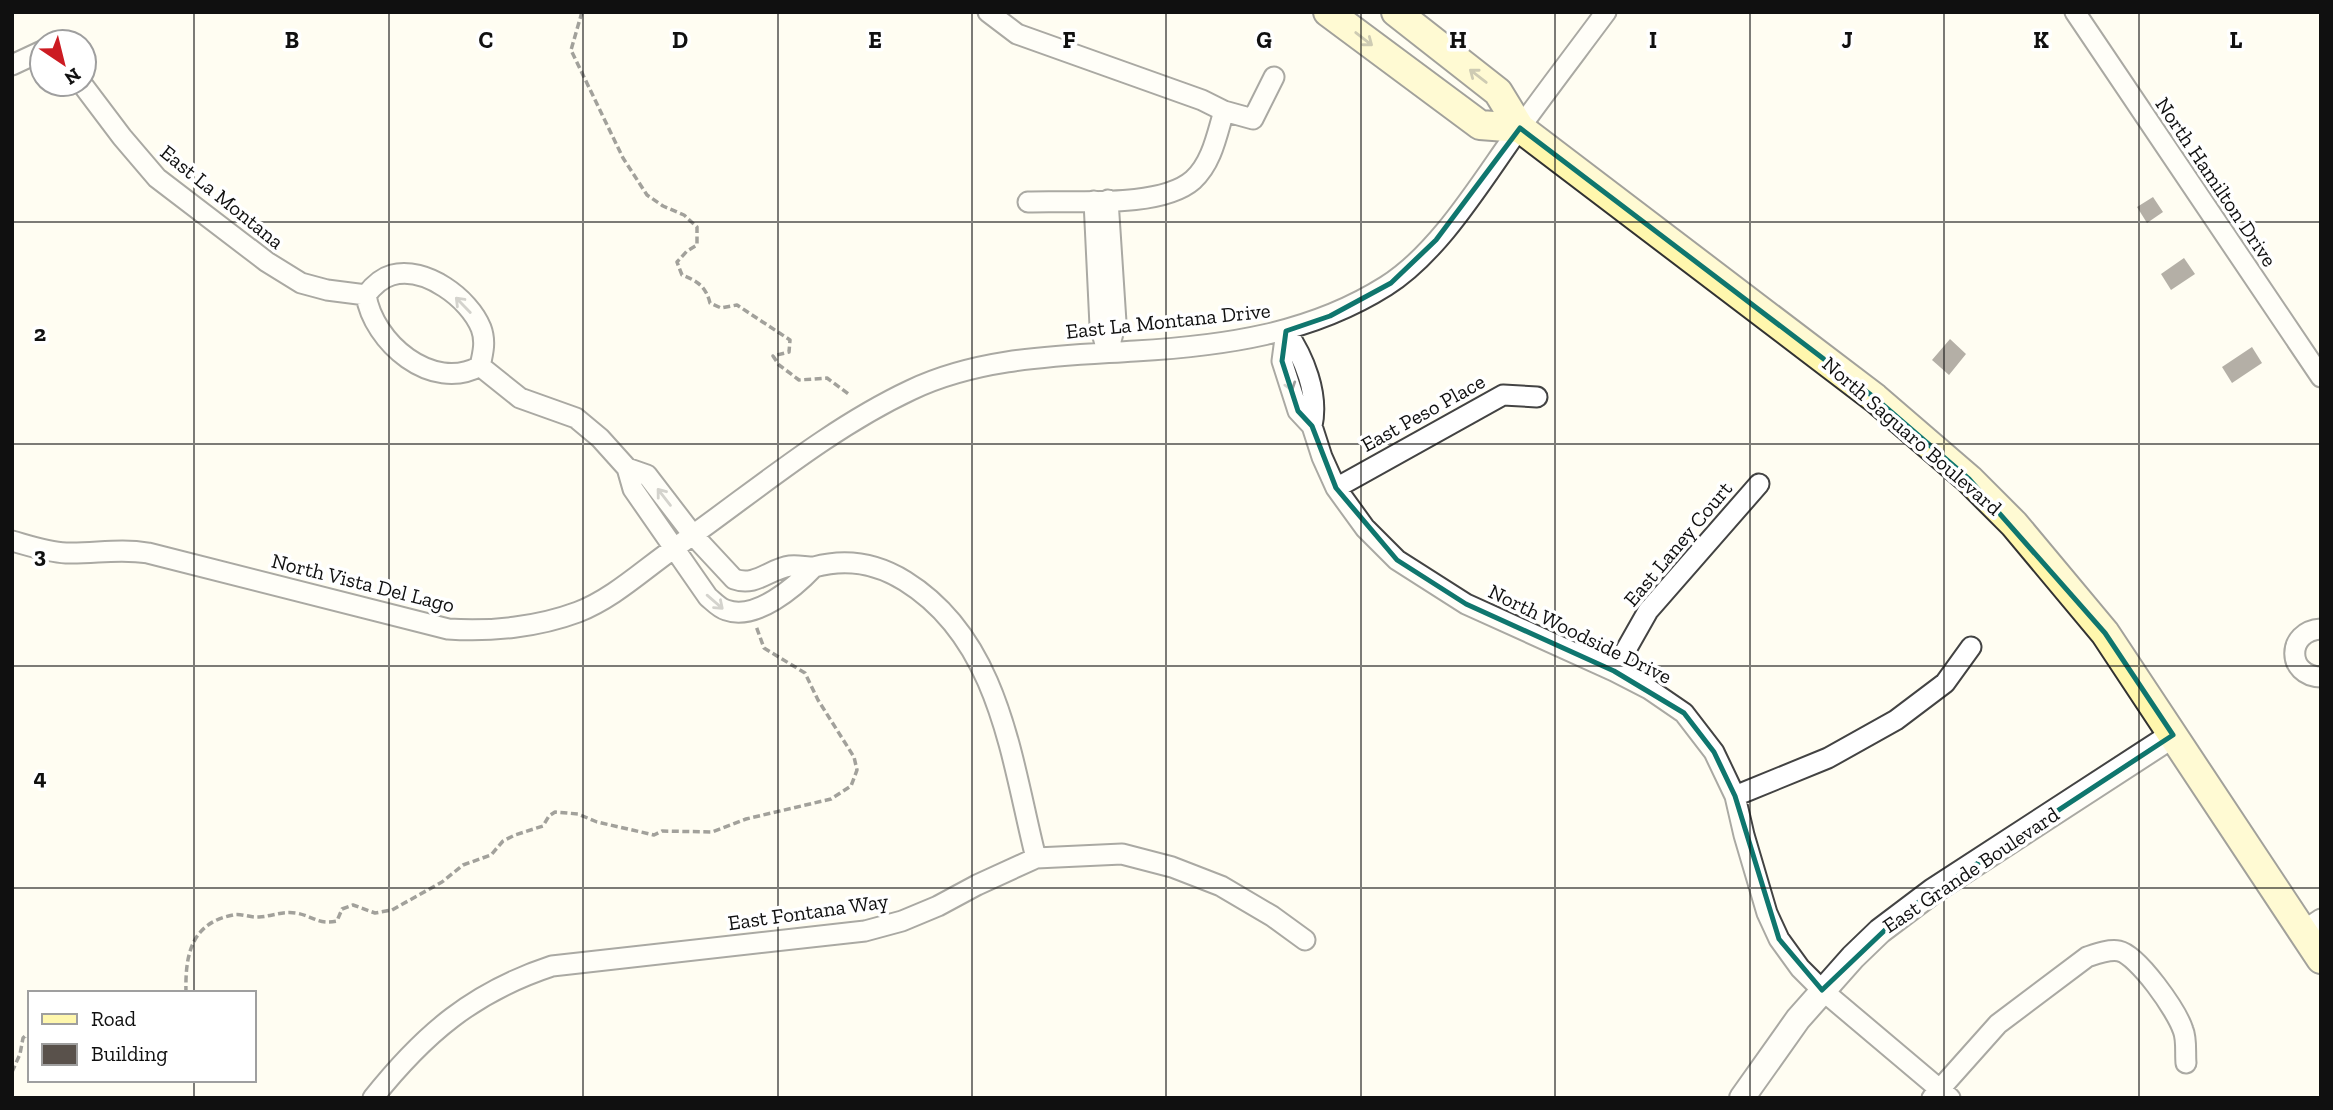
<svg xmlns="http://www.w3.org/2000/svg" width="2333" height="1110" font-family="'Zilla Slab',serif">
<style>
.building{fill:#59514b}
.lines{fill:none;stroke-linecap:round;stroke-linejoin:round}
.minor-casing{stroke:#434343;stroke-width:23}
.tertiary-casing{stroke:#434343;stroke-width:28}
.secondary-casing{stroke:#323232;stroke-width:32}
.path{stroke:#323232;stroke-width:3.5;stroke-dasharray:7 3.5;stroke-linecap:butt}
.minor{stroke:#fff;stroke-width:19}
.tertiary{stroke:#fff;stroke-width:24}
.secondary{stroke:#fff7ad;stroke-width:28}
.oneway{stroke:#938f66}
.oneway2{stroke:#9f9f9f}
.marked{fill:none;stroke:#0f766e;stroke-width:5;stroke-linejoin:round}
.grid{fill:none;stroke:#101010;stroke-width:2;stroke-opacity:0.55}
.labels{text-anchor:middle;stroke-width:7;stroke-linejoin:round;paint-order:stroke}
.street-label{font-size:21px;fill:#101010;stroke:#fff}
.grid-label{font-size:23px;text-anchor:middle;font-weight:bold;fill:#101010;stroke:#fff;stroke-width:7;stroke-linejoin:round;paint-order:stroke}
</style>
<rect width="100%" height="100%" fill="#fffdf2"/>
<path class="building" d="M2153 197 2163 212 2147 223 2137 207Z
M2184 258 2195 274 2171 290 2161 274Z
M1950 339 1966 354 1949 375 1932 360Z
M2252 347 2262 363 2232 383 2222 367Z"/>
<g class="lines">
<defs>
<path id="minor" d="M988 12 1017 34 1202 100 1224 111 1253 119 1274 77
M2075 12 2321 377
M12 65 42 51
M82 84 122 137 157 178 267 262 301 283 327 290 366 295
M1094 201 1100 326 1107 351
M1028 202C1072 200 1160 209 1193 180 1212 163 1217 134 1224 111
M366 295C373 286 381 278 392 275 425 266 469 298 481 328 486 341 483 353 480 366
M366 295C373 342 432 393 480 366
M1286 331 1282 361 1298 411 1312 426 1322 457 1336 488 1365 528 1397 560 1466 604 1614 671 1649 689 1684 713 1714 752 1735 796 1744 835 1767 913 1779 939 1800 968 1822 990 1950 1098
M1286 331C1304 357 1319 394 1312 426
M1108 352 1116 322 1108 200
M480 366 520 398 576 418 600 438 627 468 633 489 708 597C713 601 719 608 726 610 756 621 795 587 814 567 806 567 797 565 790 566 769 569 756 587 734 579L693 535 647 475 627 468
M1336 488 1503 395 1537 397
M12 541C30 546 48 552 66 553 94 554 119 548 148 553L448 629C491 632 538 627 578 612 614 598 644 569 676 547 752 494 826 430 911 390 980 357 1060 356 1135 351 1223 346 1310 334 1386 286 1440 252 1482 180 1519 129 1548 89 1577 51 1606 12
M814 567C847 558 876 563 905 581 1000 640 1011 759 1036 858
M2321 629C2286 631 2286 676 2321 677
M1614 671 1648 611 1759 484
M1735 796 1828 758 1896 720 1945 683 1971 647
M2303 931 2321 919
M373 1098C424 1034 473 992 552 966L865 931 902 921 938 906 977 885 1036 858 1122 854 1172 867 1221 886 1272 916 1305 940
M1932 1098 1998 1024 2087 957C2096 954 2109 949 2119 951 2138 955 2177 1011 2183 1030 2187 1039 2185 1053 2186 1063"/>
<path id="tertiary" d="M1742 1098 1798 1019 1853 957 1880 931 1933 891 2173 735"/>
<path id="secondary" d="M1328 12 1480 125 1520 128
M1396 12 1498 92 1520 128 1875 398 1969 479 2014 524 2105 633 2321 959"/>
</defs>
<use href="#minor" class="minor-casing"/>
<use href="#tertiary" class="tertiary-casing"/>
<use href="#secondary" class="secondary-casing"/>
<path class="path" d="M582 12 571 50 623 158 647 195 663 206 684 215 697 227V245L687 251 677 262 682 275C698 281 706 287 710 303L721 308 737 305 790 340 789 352 773 356 779 365 799 380 827 378 850 395
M186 993C185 955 191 923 233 915 241 913 251 918 259 917 273 916 282 911 296 913 313 916 318 925 337 921L342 909 353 905 375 913 392 910 442 882 463 865 491 855 503 841 515 835 543 826 549 816 555 812 578 814 597 822 654 835 662 831 712 832 746 819 831 799 851 786 857 770 854 757 818 700 805 673 764 648 756 626
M12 1072 20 1054 23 1038 26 1035 30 1038"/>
<use href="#minor" class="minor"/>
<use href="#tertiary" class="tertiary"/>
<use href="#secondary" class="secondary"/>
</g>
<defs><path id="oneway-shaft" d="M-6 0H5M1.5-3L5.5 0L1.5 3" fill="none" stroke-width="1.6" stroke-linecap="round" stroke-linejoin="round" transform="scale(1.75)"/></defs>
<g class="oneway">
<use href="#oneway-shaft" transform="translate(1364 39) rotate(38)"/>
<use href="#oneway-shaft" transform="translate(1478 76) rotate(-142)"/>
</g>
<g class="oneway2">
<use href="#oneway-shaft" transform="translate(463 305) rotate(-134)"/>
<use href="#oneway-shaft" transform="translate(1289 381) rotate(72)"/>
<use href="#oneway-shaft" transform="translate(664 497) rotate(-128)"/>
<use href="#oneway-shaft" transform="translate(715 602) rotate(41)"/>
</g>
<path d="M0 0H2333V1110H0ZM1520 128 1875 398 1969 479 2105 633 2173 735 1905 911 1822 990 1779 939 1735 796 1714 752 1684 713 1614 671 1466 604 1397 560 1336 488 1312 426 1298 411 1282 361 1286 331 1330 316 1391 283 1436 240Z" fill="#fffdf2" fill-opacity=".55" fill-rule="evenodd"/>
<path class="marked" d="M1520 128 1875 398 1969 479 2105 633 2173 735 1905 911 1822 990 1779 939 1735 796 1714 752 1684 713 1614 671 1466 604 1397 560 1336 488 1312 426 1298 411 1282 361 1286 331 1330 316 1391 283 1436 240Z"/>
<path class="grid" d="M194 12V993M389 12V1098M583 12V1098M778 12V1098M972 12V1098M1166 12V1098M1361 12V1098M1555 12V1098M1750 12V1098M1944 12V1098M2139 12V1098M12 222H2321M12 444H2321M12 666H2321M12 888H2321M194 1080V1098"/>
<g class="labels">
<g class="street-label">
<text transform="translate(2216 182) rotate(56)" y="7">North Hamilton Drive</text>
<text transform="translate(222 197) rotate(39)" y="7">East La Montana</text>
<text transform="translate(1168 321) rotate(-6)" y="7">East La Montana Drive</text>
<text transform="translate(1423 413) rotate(-29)" y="7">East Peso Place</text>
<text transform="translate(1912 436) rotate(41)" y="7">North Saguaro Boulevard</text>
<text transform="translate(1678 544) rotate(-50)" y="7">East Laney Court</text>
<text transform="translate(363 583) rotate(14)" y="7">North Vista Del Lago</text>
<text transform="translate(1580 634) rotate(26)" y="7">North Woodside Drive</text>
<text transform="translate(1971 870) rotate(-34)" y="7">East Grande Boulevard</text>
<text transform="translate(808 912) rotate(-8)" y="7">East Fontana Way</text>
</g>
</g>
<g class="grid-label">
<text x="292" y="48">B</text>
<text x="486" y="48">C</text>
<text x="680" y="48">D</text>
<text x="875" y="48">E</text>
<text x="1069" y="48">F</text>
<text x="1264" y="48">G</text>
<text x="1458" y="48">H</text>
<text x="1653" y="48">I</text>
<text x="1847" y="48">J</text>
<text x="2041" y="48">K</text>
<text x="2236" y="48">L</text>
<text x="40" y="341">2</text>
<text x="40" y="563">3</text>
<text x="40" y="785">4</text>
</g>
<rect width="2333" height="1110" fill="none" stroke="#101010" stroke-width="28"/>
<rect x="28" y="991" width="228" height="91" fill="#ffffff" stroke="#9f9f9f" stroke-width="2"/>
<rect x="42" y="1014" width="35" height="10" fill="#fff7ad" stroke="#9f9f9f" stroke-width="2"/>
<text x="91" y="1026" font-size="21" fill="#101010">Road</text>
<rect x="42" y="1044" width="35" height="21" fill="#59514b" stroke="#9f9f9f" stroke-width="2"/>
<text x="91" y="1061" font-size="21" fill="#101010">Building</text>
<g transform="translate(63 63) rotate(145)"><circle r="33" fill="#ffffff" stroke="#9f9f9f" stroke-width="2"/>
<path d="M0-5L12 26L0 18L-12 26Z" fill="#cc1b22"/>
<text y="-10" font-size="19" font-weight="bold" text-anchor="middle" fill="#101010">N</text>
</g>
</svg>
